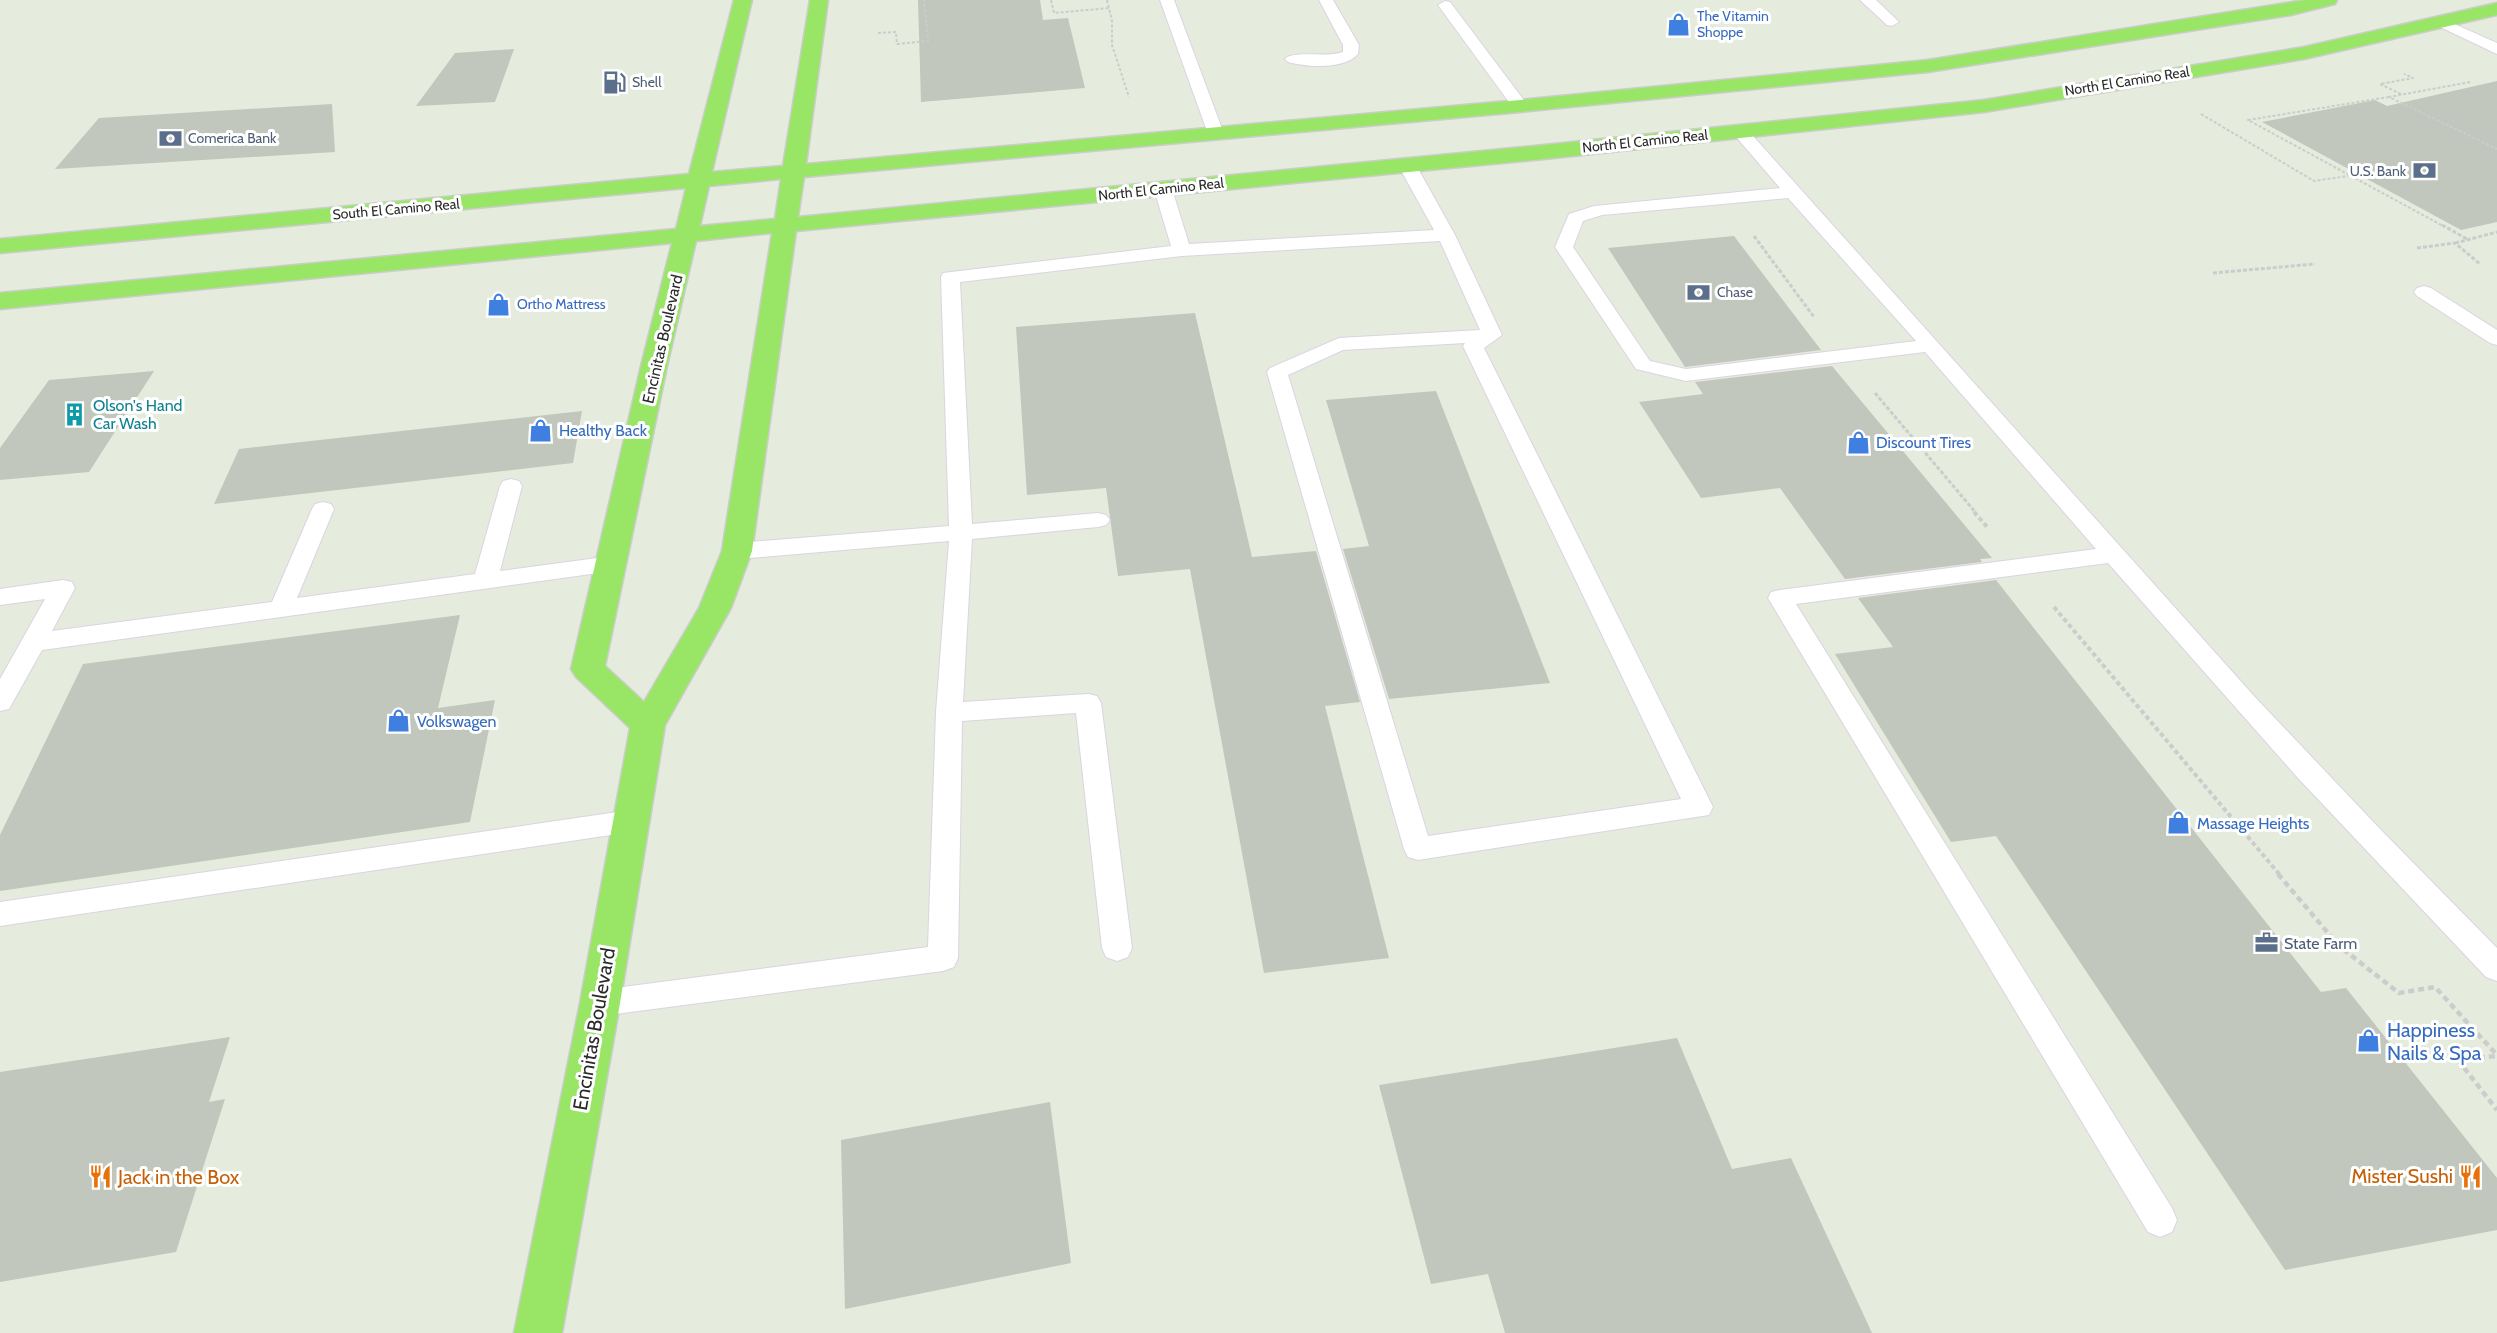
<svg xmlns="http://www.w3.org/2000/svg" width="2497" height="1333" font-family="Cabin,sans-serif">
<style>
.building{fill:#c1c7bd}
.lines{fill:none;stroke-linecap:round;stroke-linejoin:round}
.lane-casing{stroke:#dcd3e2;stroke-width:2}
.primary-casing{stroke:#ccc;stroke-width:3}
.path-far3{stroke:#ccc;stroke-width:2;stroke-dasharray:3 2;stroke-linecap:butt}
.path-far2{stroke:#ccc;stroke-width:3;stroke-dasharray:4 2;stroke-linecap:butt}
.path-far1{stroke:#ccc;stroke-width:4;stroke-dasharray:4.5 3;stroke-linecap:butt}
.path{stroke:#ccc;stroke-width:4.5;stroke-dasharray:6 4;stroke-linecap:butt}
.lane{fill:#fff;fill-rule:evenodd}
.primary{fill:#99e667;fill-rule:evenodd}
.labels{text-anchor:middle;stroke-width:6;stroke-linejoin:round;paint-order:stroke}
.far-shop-label{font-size:14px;fill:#366cbe;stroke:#fff;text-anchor:start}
.far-street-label{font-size:14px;fill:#2a2a2a;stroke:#fff}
.far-service-label{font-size:14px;fill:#4e5e75;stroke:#fff;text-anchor:start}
.street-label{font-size:16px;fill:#2a2a2a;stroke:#fff}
.culture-label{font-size:16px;fill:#0d838f;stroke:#fff;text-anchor:start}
.shop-label{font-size:16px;fill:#366cbe;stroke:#fff;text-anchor:start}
.service-label{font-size:16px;fill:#4e5e75;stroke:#fff;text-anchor:start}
.near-street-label{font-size:20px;fill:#2a2a2a;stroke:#fff}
.near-shop-label{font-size:20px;fill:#366cbe;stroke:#fff;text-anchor:start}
.near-food-label{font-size:20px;fill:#c56008;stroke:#fff;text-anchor:end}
</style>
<rect width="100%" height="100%" fill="#e5ebdd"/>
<path class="building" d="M918 0H1040L1043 20 1068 18 1085 88 921 102Z
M514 49 495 102 416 106 455 53Z
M2497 81V222L2461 230 2262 122 2375 100 2387 106Z
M332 104 335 152 55 169 99 118Z
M1734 236 1821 350 1685 367 1608 248Z
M1195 313 1252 557 1316 551 1360 702 1325 706 1389 958 1264 973 1190 569 1118 576 1106 488 1027 495 1016 327Z
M1832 366 1992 558 1980 559 1982 562 1845 579 1780 488 1701 498 1639 402 1703 394 1695 382Z
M154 371 89 472 0 480V448L49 380Z
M1436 391 1550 683 1389 699 1343 549 1369 546 1326 400Z
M582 411 573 463 214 504 239 449Z
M1996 580 2321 992 2346 988 2497 1178V1230L2285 1270 1996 836 1951 842 1835 654 1893 647 1858 598Z
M460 615 438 708 495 700 470 822 0 891V835L83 664Z
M230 1037 209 1102 225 1099 176 1252 0 1282V1072Z
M1677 1038 1732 1169 1791 1158 1872 1333H1505L1488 1274 1431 1284 1379 1085Z
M1050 1102 1071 1263 845 1309 841 1140Z"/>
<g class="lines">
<defs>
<path id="lane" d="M1160 0H1174L1224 134 1222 138H1210L1208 134Z
M1319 0H1333L1359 45 1358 54C1344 70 1306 67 1288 62L1285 59C1293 50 1327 58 1343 52V45Z
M1860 0H1876L1899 22 1892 26 1887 25Z
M1445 1 1450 2 1526 103 1528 106 1526 109H1514L1438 5Z
M2441 18 2497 43V54L2436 25 2434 22Z
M1739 126 1745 127 2254 696 2380 829 2497 948V981L2486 977 2297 777 2108 563 1796 604 2172 1208 2177 1220 2172 1232 2160 1237 2148 1232 1768 598 1771 592 1780 590 2096 549 1925 352 1686 381 1636 369 1555 247 1569 214 1594 206 1780 188 1731 131ZM1788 198 1916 341 1686 369 1650 361 1573 247 1583 221 1602 215Z
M1407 160 1413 161 1416 165 1455 235 1502 335 1484 348 1713 807 1709 815 1418 860 1408 857 1404 849 1267 372 1270 368 1339 338 1480 330 1440 241 1182 256 960 282 972 524 1098 513 1106 515 1110 520 1106 525 1098 527 972 539 963 702 1088 694 1097 696 1101 703 1132 948 1128 957 1117 961 1106 957 1102 948 1076 713 962 721 958 958 954 967 943 971 600 1016 589 1013 584 1003 589 993 600 990 928 947 936 712 949 541 737 559 729 556 725 551 729 546 737 543 949 526 941 277 943 273 1171 246 1154 189 1157 185H1169L1172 189 1189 244 1434 230 1398 165 1401 161ZM1465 343 1463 346 1681 799 1428 836 1288 375 1343 350Z
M2424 286 2431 288 2497 330V345L2490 343 2417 296 2414 292 2417 288Z
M511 479 519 481 522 486 500 571 612 556 620 558 624 564 620 570 42 650 9 709 0 711V679L45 599 0 605V589L63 580 72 582 75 588 52 631 272 602 312 509 315 504 323 502 331 504 334 509 297 598 475 574 500 486 503 481Z
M631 810 641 813 645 821 641 829 631 832 0 926V902Z"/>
<path id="primary" d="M734 0H752L712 172 783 166 810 0H828L806 164 1520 100 1928 60 2305 0H2337L2335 4 2291 15 1928 72 1520 112 804 177 798 217 1554 144 1984 100 2304 47 2497 3V15L2304 59 1984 112 1554 158 796 231 752 551 731 608 665 725 620 1003 562 1333H514L580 1003 630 728 576 677 571 669 641 366 672 243 0 309V293L676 229 686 188 0 253V239L689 174ZM781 179 775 219 700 226 709 186ZM772 233 722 551 699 608 644 702 605 666 667 366 696 241Z"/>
</defs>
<use href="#lane" class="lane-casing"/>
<use href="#primary" class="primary-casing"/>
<path class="path-far3" d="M1051 0 1054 13 1109 8
M1107 0 1112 21V45L1129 97
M878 33 896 32 897 44 928 41 924 0
M2470 82 2389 97 2497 149
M2401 94 2380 84 2413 78 2404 74
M2389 97 2248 120 2445 227
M2201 114 2314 181 2348 176"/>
<path class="path-far2" d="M2442 225 2467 239
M1754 236 1814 317
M2455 243 2497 232
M2417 248 2455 243 2480 264
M2213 273 2315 264
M1875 393 1976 513"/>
<path class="path-far1" d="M1974 512 1988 528
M2054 607 2280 875"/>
<path class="path" d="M2278 874 2339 946 2399 993 2435 987 2497 1055
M2458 1060 2497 1110
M2459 1060 2496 1056"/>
<use href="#lane" class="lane"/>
<use href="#primary" class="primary"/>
</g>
<defs>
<symbol id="shop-bare" viewBox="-9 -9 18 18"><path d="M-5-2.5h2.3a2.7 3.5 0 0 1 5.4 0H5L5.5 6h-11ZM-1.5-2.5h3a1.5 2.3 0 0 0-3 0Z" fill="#3f7fe0" stroke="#fff" stroke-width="2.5" paint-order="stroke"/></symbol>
<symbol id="fuel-bare" viewBox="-9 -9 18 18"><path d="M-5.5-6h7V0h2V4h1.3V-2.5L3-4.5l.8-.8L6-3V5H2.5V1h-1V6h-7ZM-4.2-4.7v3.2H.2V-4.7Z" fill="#5c6f8a" stroke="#fff" stroke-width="2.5" paint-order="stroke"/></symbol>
<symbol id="bank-bare" viewBox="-9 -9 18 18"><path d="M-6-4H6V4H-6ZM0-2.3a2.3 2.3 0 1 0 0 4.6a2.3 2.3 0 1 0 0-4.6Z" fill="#5c6f8a" stroke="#fff" stroke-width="2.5" paint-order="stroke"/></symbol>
<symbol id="building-bare" viewBox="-9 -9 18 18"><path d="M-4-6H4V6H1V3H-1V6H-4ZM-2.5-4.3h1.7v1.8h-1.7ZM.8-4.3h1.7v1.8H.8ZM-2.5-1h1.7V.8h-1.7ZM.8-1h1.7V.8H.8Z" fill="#0f9aa8" stroke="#fff" stroke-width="2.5" paint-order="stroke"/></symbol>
<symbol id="office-bare" viewBox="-9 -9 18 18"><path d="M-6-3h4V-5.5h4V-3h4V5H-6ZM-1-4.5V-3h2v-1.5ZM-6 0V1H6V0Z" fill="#5c6f8a" stroke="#fff" stroke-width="2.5" paint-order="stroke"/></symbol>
<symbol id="restaurant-bare" viewBox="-9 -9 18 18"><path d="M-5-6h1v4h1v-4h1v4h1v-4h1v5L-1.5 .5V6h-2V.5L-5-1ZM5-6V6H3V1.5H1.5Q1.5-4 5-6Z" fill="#e8710a" stroke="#fff" stroke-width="2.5" paint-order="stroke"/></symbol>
</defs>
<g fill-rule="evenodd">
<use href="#shop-bare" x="1662" y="8" width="33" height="33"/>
<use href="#fuel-bare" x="598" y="66" width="33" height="33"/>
<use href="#bank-bare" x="154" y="122" width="33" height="33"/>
<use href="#bank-bare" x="2408" y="154" width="33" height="33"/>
<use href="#bank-bare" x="1682" y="276" width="33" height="33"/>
<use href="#shop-bare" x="482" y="288" width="33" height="33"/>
<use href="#building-bare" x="58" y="398" width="33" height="33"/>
<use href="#shop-bare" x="524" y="414" width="33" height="33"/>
<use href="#shop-bare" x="1842" y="426" width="33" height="33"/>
<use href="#shop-bare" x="382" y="704" width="33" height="33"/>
<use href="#shop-bare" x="2162" y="806" width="33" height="33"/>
<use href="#office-bare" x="2250" y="926" width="33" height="33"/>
<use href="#shop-bare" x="2352" y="1024" width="33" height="33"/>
<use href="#restaurant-bare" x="2454" y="1160" width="33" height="33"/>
<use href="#restaurant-bare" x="84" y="1160" width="33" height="33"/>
</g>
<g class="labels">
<g class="far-shop-label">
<text x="1697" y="21">The Vitamin<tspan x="1697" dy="16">Shoppe</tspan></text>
<text x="517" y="309">Ortho Mattress</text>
</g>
<g class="far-street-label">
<text transform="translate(2127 81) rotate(-9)" y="5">North El Camino Real</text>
<text transform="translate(1645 141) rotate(-6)" y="5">North El Camino Real</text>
<text transform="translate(1161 189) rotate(-6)" y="5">North El Camino Real</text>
<text transform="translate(396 209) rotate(-5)" y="5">South El Camino Real</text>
</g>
<g class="far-service-label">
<text x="632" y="87">Shell</text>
<text x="188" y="143">Comerica Bank</text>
<text x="2406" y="176" text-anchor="end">U.S. Bank</text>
<text x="1717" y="297">Chase</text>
</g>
<g class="street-label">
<text transform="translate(662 339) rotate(-77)" y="6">Encinitas Boulevard</text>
</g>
<g class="culture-label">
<text x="93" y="411">Olson's Hand<tspan x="93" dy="18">Car Wash</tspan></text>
</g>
<g class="shop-label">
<text x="559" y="436">Healthy Back</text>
<text x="1876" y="448">Discount Tires</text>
<text x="417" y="727">Volkswagen</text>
<text x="2197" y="829">Massage Heights</text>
</g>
<g class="service-label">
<text x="2284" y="949">State Farm</text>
</g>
<g class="near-street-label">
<text transform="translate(594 1029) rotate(-80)" y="7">Encinitas Boulevard</text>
</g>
<g class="near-shop-label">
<text x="2387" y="1037">Happiness<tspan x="2387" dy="23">Nails &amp; Spa</tspan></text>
</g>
<g class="near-food-label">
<text x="2453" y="1183">Mister Sushi</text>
<text x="118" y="1184" text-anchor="start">Jack in the Box</text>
</g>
</g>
</svg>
